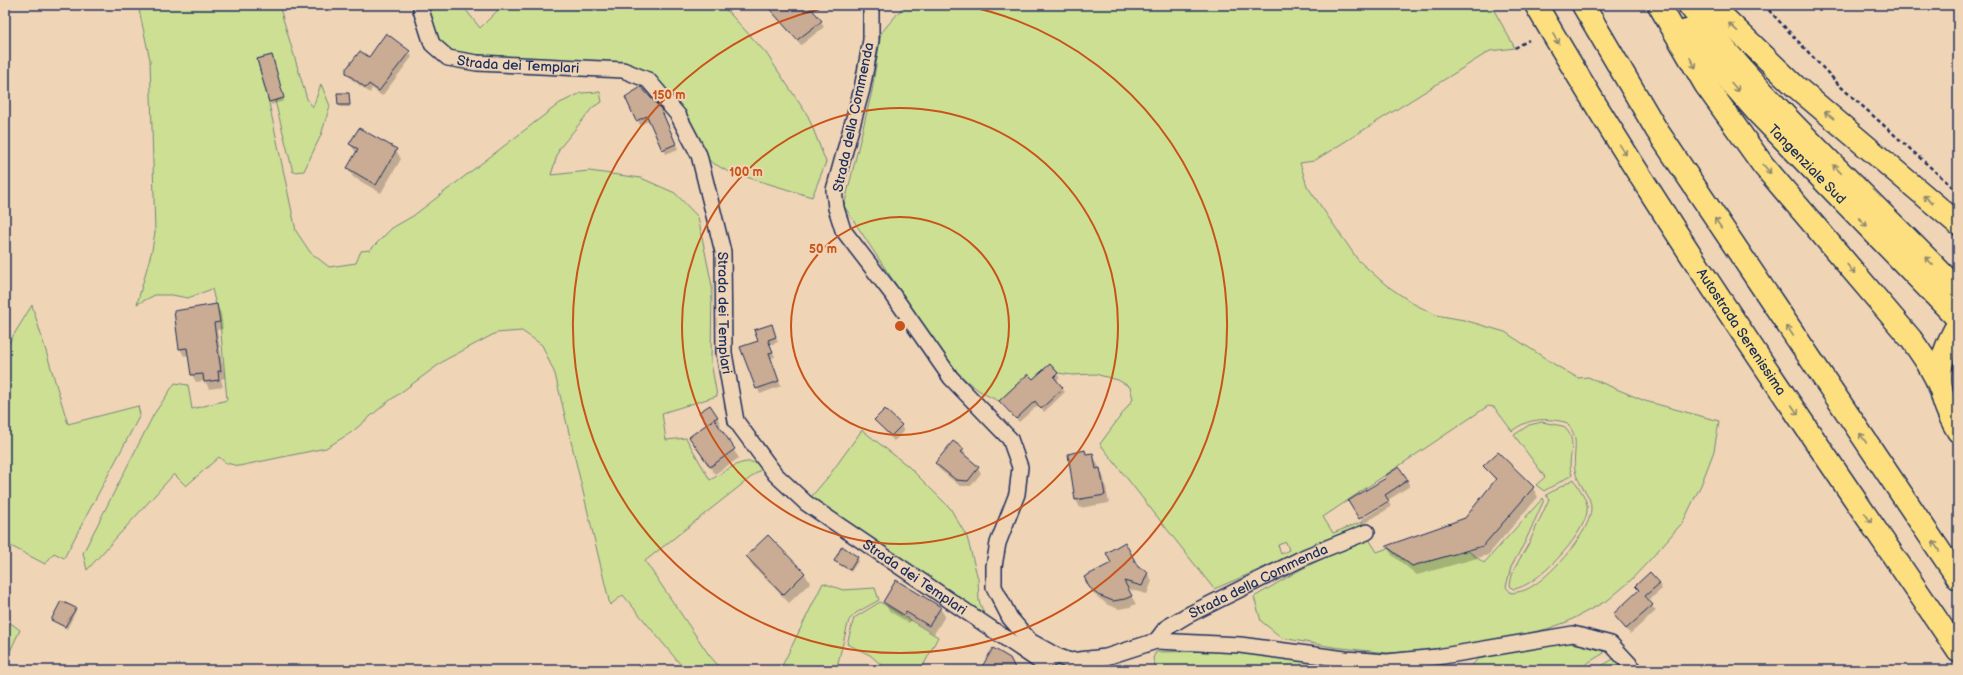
<svg xmlns="http://www.w3.org/2000/svg" width="1963" height="675" font-family="'Balsamiq Sans',sans-serif">
<style>
.green{fill:#ccdf93;stroke:#748778;fill-rule:evenodd}
.shadow{fill:#0003}
.building{fill:#caab94;stroke:#1b2f5e}
.lines{fill:none;stroke-linecap:round;stroke-linejoin:round}
.minor-casing{stroke:#1b2f5e;stroke-width:18}
.highway-casing{stroke:#1b2f5e;stroke-width:25}
.path{stroke:#1b2f5e;stroke-width:2.5;stroke-dasharray:4 3;stroke-linecap:butt}
.minor{stroke:#f0d4b6;stroke-width:15}
.highway{stroke:#fddf80;stroke-width:22}
.oneway{stroke:#8c876f}
.ring{fill:none;stroke:#c95318;stroke-width:2}
.labels{text-anchor:middle;stroke-width:4;stroke-linejoin:round;paint-order:stroke}
.street-label{font-size:14px;fill:#1b2f5e;stroke:#f0d4b6}
.centre{fill:#c95318;stroke:#f0d4b6;stroke-width:2}
.ring-label{font-size:12px;text-anchor:middle;font-weight:bold;fill:#c95318;stroke:#f0d4b6;stroke-width:4;stroke-linejoin:round;paint-order:stroke}
</style>
<rect width="100%" height="100%" fill="#f0d4b6"/>
<filter id="ink" filterUnits="userSpaceOnUse"><feTurbulence type="fractalNoise" baseFrequency=".025" numOctaves="2"/><feDisplacementMap in="SourceGraphic" scale="8" xChannelSelector="R" yChannelSelector="G"/><feConvolveMatrix kernelMatrix="1 2 1 2 8 2 1 2 1" color-interpolation-filters="sRGB"/></filter>
<g filter="url(#ink)">
<path class="green" d="M138 5H279L307 99 313 107 321 84 330 106 321 135 304 171 293 172 275 101 283 98 272 55 257 59 269 103 296 231 310 252 329 267 356 263 361 251 370 250 392 228 413 216 560 103 581 93 600 92 602 102 593 107 559 149 551 175 589 171 641 178 675 193 698 217 712 286 711 362 717 396 662 413 666 440 686 438 710 480C727 471 745 453 764 467L645 561 709 655 722 670H685L623 595 610 605 555 374 542 345 522 331 496 333 445 360 385 404 352 432 326 448 239 466 226 463 219 457 186 486 174 474 87 570 83 553 154 414 175 383 188 385 192 409 227 400 220 322 212 289 188 298 172 295H155L137 304 152 250 155 232 150 60Z
M423 5H462L480 28 503 5H722L766 53 808 116 826 162 812 197 727 171 699 155 648 80 477 63 432 44Z
M905 5H1491L1515 48 1490 51 1314 161 1300 163 1307 186 1358 260 1386 285 1414 304 1436 315 1464 320 1505 332 1557 366 1578 378 1588 377 1645 401 1719 421 1714 451 1701 485 1683 522 1647 563 1627 584 1608 600 1567 622 1547 629 1494 641 1426 651 1387 653 1333 647 1282 638 1261 621 1254 597 1296 572 1367 536 1377 552 1388 548 1412 566 1467 550 1484 563 1543 498 1544 500 1525 542 1511 567 1506 587 1511 593C1520 592 1527 590 1534 585 1552 574 1591 531 1591 509 1592 494 1577 485 1575 470 1572 452 1582 437 1565 422 1546 418 1528 418 1512 431L1494 407 1488 406 1323 517 1333 533 1362 522 1365 529 1317 545 1214 589 1100 444 1133 399 1130 387 1118 380 1095 374 1072 375 1058 373 1050 364 1033 379 1028 374 999 401C953 383 927 332 901 292 882 264 863 235 844 206L872 91 881 33ZM1286 542 1289 550 1281 554 1278 545Z
M32 305 68 424 138 406 140 415 64 558 54 553 45 564 5 543V349Z
M1542 422 1563 426C1581 442 1565 457 1572 475L1544 491 1536 485 1545 477 1514 435 1529 425Z
M862 430 908 466 950 508 967 537 978 579 979 601 989 626 806 503 828 477Z
M1574 479C1579 490 1589 499 1587 512 1584 535 1536 588 1513 589L1510 586C1511 570 1522 556 1529 543 1536 528 1542 514 1549 499L1546 495Z
M823 583 843 590 875 588 879 600 856 613 849 620 836 670H788L782 666Z
M880 602 938 637 921 670H887L870 655 847 644 854 618Z
M5 619 20 630 5 662Z
M1561 642 1603 647 1604 653 1576 670H1467L1478 659Z
M1235 651 1341 665 1352 668 1345 670H1156L1153 658 1156 652Z
M1618 656 1629 670H1595Z"/>
<path class="shadow" d="M769 5H808L824 27 801 45 774 14Z
M409 51 412 57 382 96 372 88 370 93 351 79 347 73 369 58Z
M273 58 284 101 271 105 258 59Z
M349 94 350 107H340L339 105Z
M626 97 664 115 678 149 666 154 650 120 640 125Z
M350 144 396 150 401 159 381 193 353 177 348 168 357 154Z
M217 306 221 313 223 329 217 330 225 378 221 379 223 387 209 389 205 381 196 382 192 375 189 355 184 356 180 349Z
M771 325 778 342 770 345 775 357 771 358 781 386 760 394 742 348 760 341Z
M1050 365 1060 378 1056 381 1065 392 1044 412 1038 405 1019 422 1001 401 1033 380Z
M700 412 717 417 721 425 718 427 739 458 715 474 694 445 708 425Z
M875 420 901 426 904 431 894 441Z
M963 449 966 455 965 457 978 468 981 473 971 486H960L939 469 936 464Z
M1093 454 1104 478 1109 503 1080 508 1076 500 1086 455Z
M1485 467 1533 488 1538 497 1488 555 1417 575 1392 555 1387 547 1466 519 1496 481Z
M1407 480 1410 486 1360 518 1349 501Z
M1389 502 1391 507 1363 524 1361 520Z
M768 536 805 574 810 583 789 603 752 565 747 556Z
M857 558 859 560 851 572 835 561Z
M1138 568 1147 572 1152 581 1147 594 1127 589 1136 604 1130 607 1119 609 1108 605 1095 595 1090 587Z
M1659 584 1662 589 1648 601 1656 611 1630 634 1614 614 1639 591 1636 586Z
M884 602 940 608 945 616 934 634 911 620 909 623 889 611Z
M75 609 76 611 67 629 53 620Z"/>
<path class="building" d="M766 5H808L822 21 797 40Z
M386 33 410 51 379 91 369 84 366 88 346 73V69L360 51 369 57Z
M272 55 284 98 269 102 257 59Z
M641 87 661 109 676 144 662 150 647 116 636 121 625 97Z
M337 93H349L350 105H338Z
M359 128 397 149 376 185 347 168 358 149 349 144Z
M217 304 220 322 214 323 221 371H218L219 380 204 382 203 374 191 375 187 348 179 349 174 311Z
M772 324 776 337 768 340 773 352 769 353 779 381 756 389 740 347 758 341 754 330Z
M1050 364 1058 373 1054 377 1063 388 1041 409 1035 401 1016 419 999 401 1028 374 1033 379Z
M710 405 718 417 714 419 735 449 710 467 689 437 714 419 707 424 699 412Z
M885 409 902 425 891 436 874 420Z
M953 441 964 449 961 452 979 467 968 481 956 480 935 463Z
M1085 450 1086 454 1093 453 1096 469 1100 468 1105 495 1075 500 1068 454Z
M1498 452 1534 487 1483 546 1412 566 1386 546 1465 518 1496 479 1483 466Z
M1399 467 1408 480 1385 495 1389 501 1359 519 1348 501 1386 478 1385 476Z
M768 535 805 573 783 595 746 556Z
M1125 542 1138 567 1148 572 1142 586 1124 581 1132 596 1125 599 1113 601 1098 595 1089 587 1084 577 1111 563 1106 553Z
M842 546 858 557 850 570 834 561Z
M1650 572 1660 583 1645 596 1653 605 1626 629 1613 614 1639 590 1635 586Z
M896 580 941 607 929 626 906 612 904 615 883 602Z
M61 601 76 608 65 627 51 620Z
M993 648 1010 658 1016 670H980Z"/>
<g class="lines">
<defs>
<g id="minor">
<path id="s1" d="M423 5 421 10 432 44 448 58 477 63 623 70 648 80 678 115 699 155 723 252 724 353 736 421 775 474 806 503 1039 661H1047L1057 656"/>
<path d="M871 5V40L862 89 834 190 836 208 843 230 893 295 951 378 1010 439 1020 467 1017 494 998 543 994 566V587L1010 618 1030 641 1057 656 1070 661 1106 657 1156 641 1240 645 1345 659 1387 662 1437 657 1573 634 1611 644 1635 670"/>
<path id="s2" d="M1156 641 1166 628 1186 616 1307 556 1367 532"/>
</g>
<g id="highway">
<path id="s3" d="M1536 5C1665 227 1814 438 1958 651"/>
<path d="M1583 5 1656 129 1958 578"/>
<path d="M1659 5 1705 84 1763 165 1911 339C1923 356 1934 371 1941 390"/>
<path d="M1689 5C1769 109 1868 196 1958 290"/>
<path d="M1711 5 1795 86 1958 224"/>
<path id="s4" d="M1686 31 1758 113 1958 319"/>
<path d="M1958 324C1934 365 1934 391 1958 431"/>
</g>
</defs>
<use href="#minor" class="minor-casing"/>
<use href="#highway" class="highway-casing"/>
<path class="path" d="M1764 5 1840 86 1958 192
M1515 48 1529 40"/>
<use href="#minor" class="minor"/>
<use href="#highway" class="highway"/>
</g>
<defs><path id="oneway-shaft" d="M-6 0H5M1.5-3L5.5 0L1.5 3" fill="none" stroke-width="1.6" stroke-linecap="round" stroke-linejoin="round"/></defs>
<g class="oneway">
<use href="#oneway-shaft" transform="translate(1733 27) rotate(-137)"/>
<use href="#oneway-shaft" transform="translate(1556 39) rotate(60)"/>
<use href="#oneway-shaft" transform="translate(1693 63) rotate(60)"/>
<use href="#oneway-shaft" transform="translate(1735 87) rotate(49)"/>
<use href="#oneway-shaft" transform="translate(1829 115) rotate(-140)"/>
<use href="#oneway-shaft" transform="translate(1623 150) rotate(58)"/>
<use href="#oneway-shaft" transform="translate(1767 169) rotate(50)"/>
<use href="#oneway-shaft" transform="translate(1837 169) rotate(-134)"/>
<use href="#oneway-shaft" transform="translate(1928 199) rotate(-140)"/>
<use href="#oneway-shaft" transform="translate(1863 222) rotate(45)"/>
<use href="#oneway-shaft" transform="translate(1718 223) rotate(-124)"/>
<use href="#oneway-shaft" transform="translate(1929 261) rotate(-135)"/>
<use href="#oneway-shaft" transform="translate(1851 269) rotate(50)"/>
<use href="#oneway-shaft" transform="translate(1790 331) rotate(-124)"/>
<use href="#oneway-shaft" transform="translate(1795 410) rotate(56)"/>
<use href="#oneway-shaft" transform="translate(1863 438) rotate(-124)"/>
<use href="#oneway-shaft" transform="translate(1868 518) rotate(56)"/>
<use href="#oneway-shaft" transform="translate(1936 546) rotate(-124)"/>
</g>
</g>
<g class="ring">
<circle cx="900" cy="326" r="109"/>
<circle cx="900" cy="326" r="218"/>
<path d="M962 5A327 327 0 1 1 838 5"/>
</g>
<g class="labels">
<g class="street-label">
<text dy="5" stroke="none"><textPath href="#s1" startOffset="133">Strada dei Templari</textPath></text>
<text transform="translate(853 117) rotate(-78)" y="5">Strada della Commenda</text>
<text dy="5" stroke="none"><textPath href="#s4" startOffset="180">Tangenziale Sud</textPath></text>
<text dy="5" stroke="none"><textPath href="#s1" startOffset="517">Strada dei Templari</textPath></text>
<text dy="5" stroke="none"><textPath href="#s3" startOffset="386">Autostrada Serenissima</textPath></text>
<text dy="5" stroke="none"><textPath href="#s1" startOffset="866">Strada dei Templari</textPath></text>
<text dy="5" stroke="none"><textPath href="#s2" startOffset="120">Strada della Commenda</textPath></text>
</g>
</g>
<circle cx="900" cy="326" r="6" class="centre"/>
<g class="ring-label">
<text x="669" y="99">150 m</text>
<text x="746" y="176">100 m</text>
<text x="823" y="253">50 m</text>
</g>
<rect width="1963" height="675" fill="none" stroke="#f0d4b6" stroke-width="20"/>
<rect x="10" y="10" width="1943" height="655" fill="none" stroke="#1b2f5e" stroke-width="1.5" filter="url(#ink)"/>
</svg>
